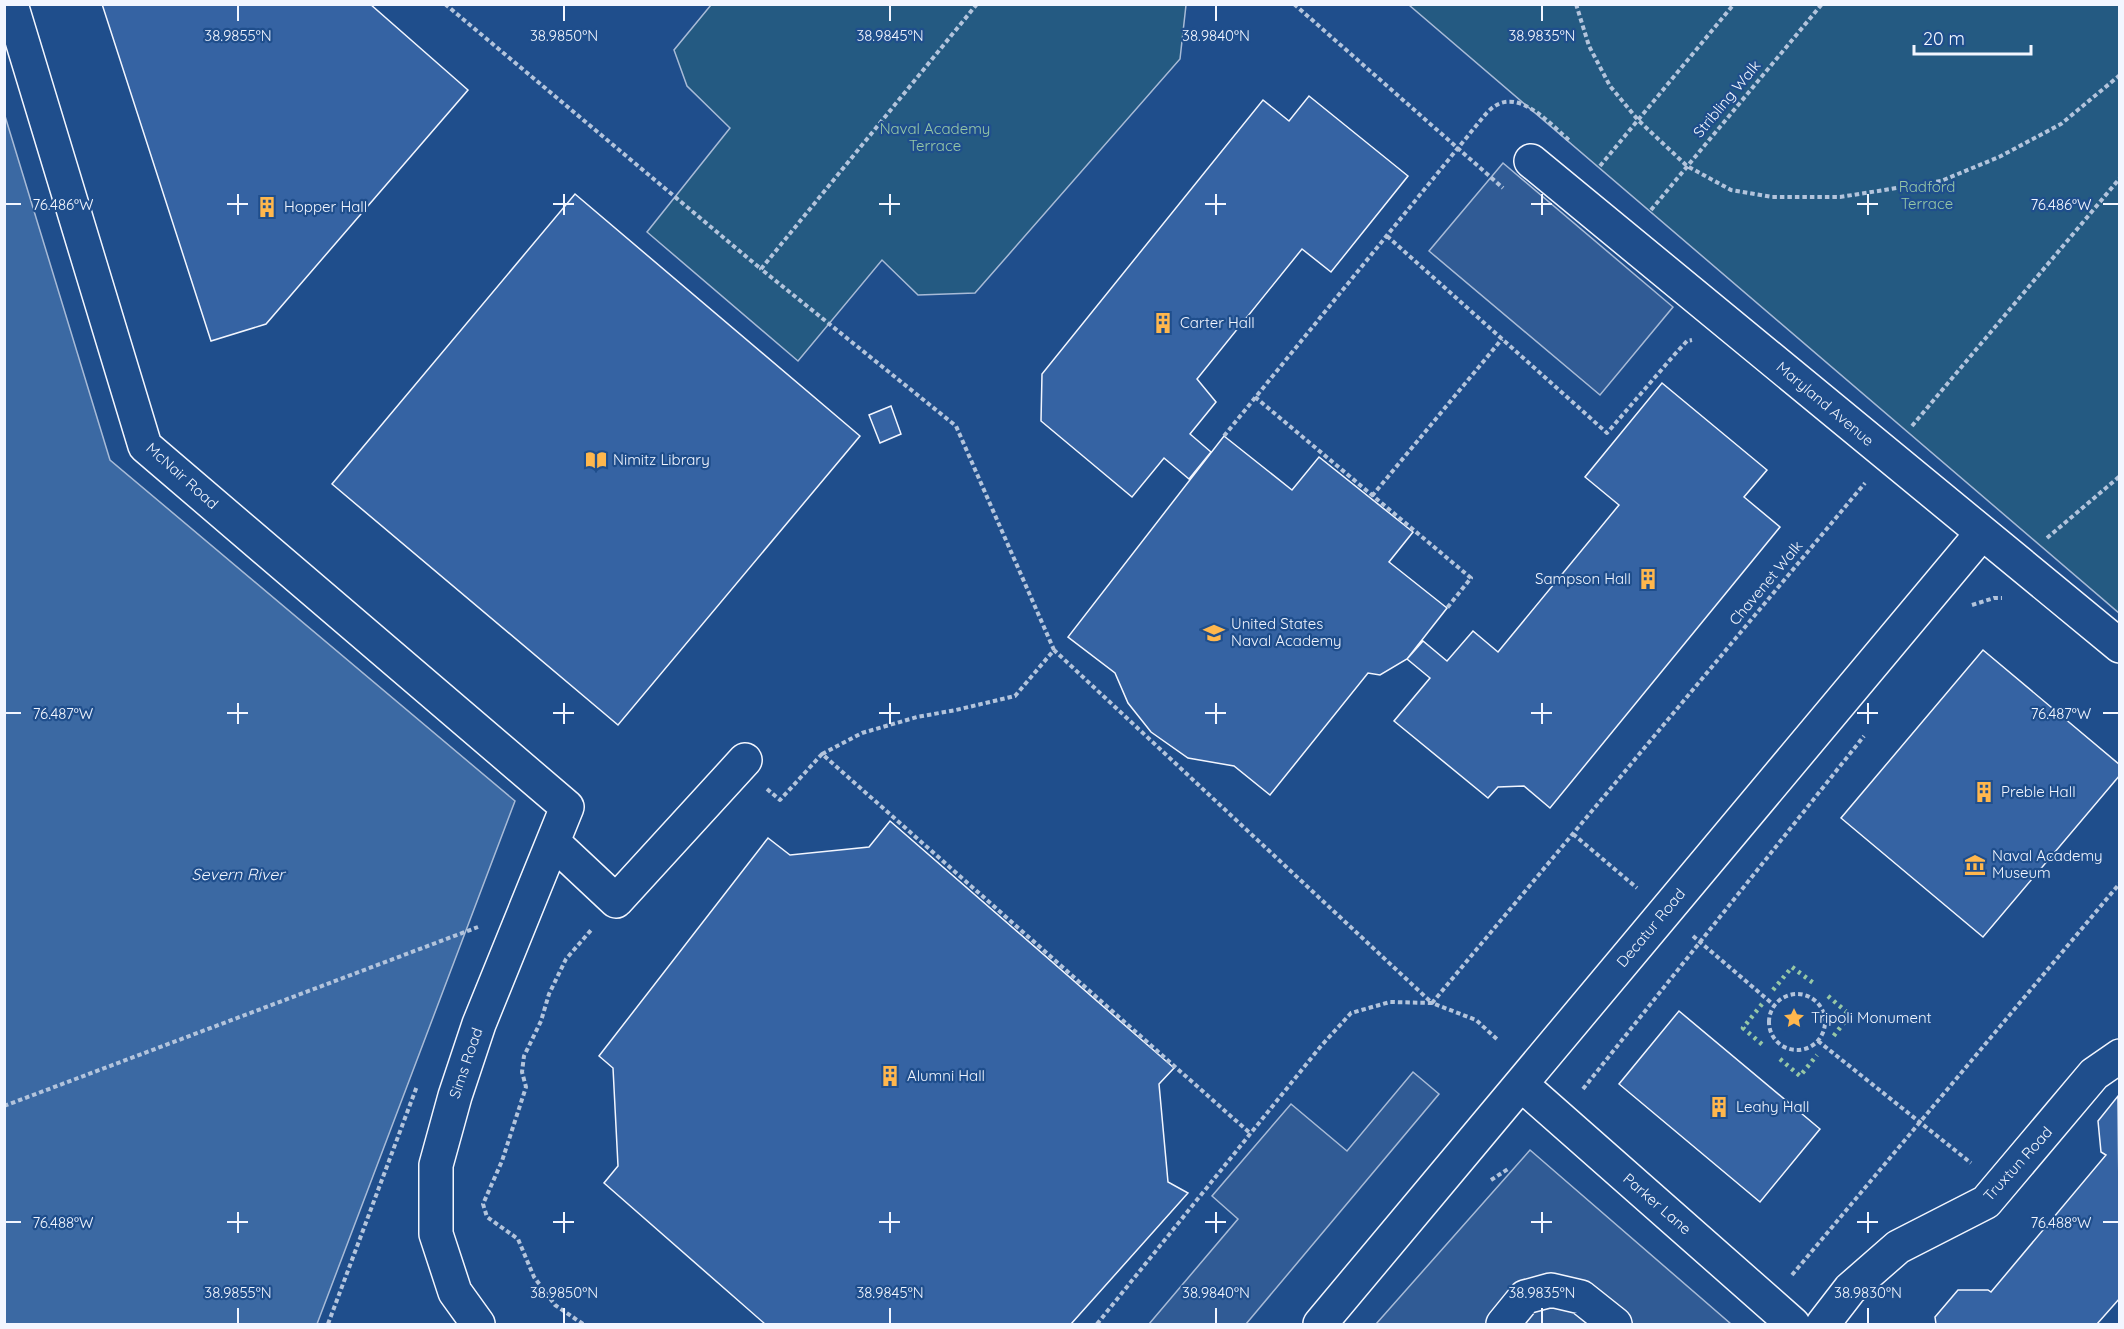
<svg xmlns="http://www.w3.org/2000/svg" width="2124" height="1329" font-family="Quicksand,sans-serif">
<style>
.green{fill:#245a82;stroke:#a8bbd7;stroke-width:1.5}
.parking{fill:#305b95;stroke:#a8bbd7;stroke-width:1.5}
.water{fill:#3b69a3;stroke:#a8bbd7;stroke-width:1.5}
.building{fill:#3563a3;stroke:#f2f6ff;stroke-width:1.5}
.lines{fill:none;stroke-linecap:round;stroke-linejoin:round}
.minor-casing{stroke:#f2f6ff;stroke-width:36}
.path{stroke:#b3c4dc;stroke-width:4;stroke-dasharray:4.5 3;stroke-linecap:butt}
.minor{stroke:#1f4e8c;stroke-width:33}
.hedge{stroke:#97c8a6;stroke-width:4.5;stroke-dasharray:3 4.5;stroke-linecap:butt}
.ticks{fill:none;stroke:#f2f6ff;stroke-width:2}
.labels{text-anchor:middle;stroke-width:4.5;stroke-linejoin:round;paint-order:stroke}
.street-label{font-size:15px;fill:#f2f6ff;stroke:#1f4e8c}
.park-label{font-size:15px;fill:#97c8a6;stroke:#1f4e8c}
.poi-label{font-size:15px;fill:#f2f6ff;stroke:#1f4e8c;text-anchor:start}
.water-label{font-size:16px;font-style:italic;fill:#f2f6ff;stroke:#1f4e8c}
.ticks-label{font-size:15px;text-anchor:middle;fill:#f2f6ff;stroke:#1f4e8c;stroke-width:4.5;stroke-linejoin:round;paint-order:stroke}
</style>
<rect width="100%" height="100%" fill="#1f4e8c"/>
<path class="green" d="M711 5V4L1186 5 1180 59 975 293 918 295 882 260 798 361 647 232 730 128 687 86 674 50Z
M1409 5H2119V613Z"/>
<path class="parking" d="M1503 163 1673 307 1600 395 1429 251Z
M1413 1072 1439 1094 1246 1324H1149L1238 1219 1212 1196 1291 1104 1347 1151Z
M1530 1150 1731 1324H1376Z"/>
<path class="water" d="M5 116 110 460 515 801 317 1324H5Z"/>
<path class="building" d="M102 4H370L468 90 266 324 211 341Z
M1309 96 1408 176 1331 272 1302 249 1197 379 1216 402 1190 434 1211 452 1189 479 1164 458 1132 497 1041 421 1042 374 1263 100 1289 121Z
M575 194 860 436 618 725 332 484Z
M1662 383 1767 470 1744 497 1780 527 1550 808 1524 786 1498 787 1488 798 1394 721 1430 678 1407 659 1423 641 1447 661 1473 631 1498 652 1619 505 1585 477Z
M891 406 901 434 880 443 869 415Z
M1224 436 1292 490 1319 457 1413 532 1389 562 1447 608 1407 659 1380 675 1368 673 1270 795 1234 766 1188 758 1151 732 1128 703 1115 673 1068 637Z
M1983 650 2120 765V775L1983 937 1841 818Z
M890 821 1174 1068 1159 1084 1168 1182 1188 1193 1071 1324H765L604 1183 618 1166 613 1068 599 1056 768 838 790 855 869 847Z
M1679 1011 1820 1129 1760 1202 1619 1084Z
M2118 1096 2120 1298 2097 1324H1936L1935 1317 1958 1290H1988L1991 1292 2106 1155 2101 1152 2098 1121Z"/>
<g class="lines">
<defs>
<path id="minor" d="M11 4 145 446 567 807 479 1024 455 1096 436 1165V1234L455 1292 478 1324
M1531 161 2120 646
M553 842 616 901 745 760
M1521 1084 1793 1324
M1320 1324 1982 533
M1503 1324 1525 1297 1551 1290 1581 1297 1615 1324
M1823 1324 1850 1289 1898 1247 1986 1202 2094 1074 2120 1056"/>
</defs>
<use href="#minor" class="minor-casing"/>
<path class="path" d="M445 4 761 269
M977 4 761 269 956 426 1054 650
M1294 4 1503 188
M1576 4 1589 46 1610 86 1638 120 1687 166 1731 190 1772 197H1840L1941 181 1999 157 2061 124 2120 75
M1600 166 1734 4
M1651 210 1822 4
M1387 236 1607 433 1675 354 1687 341 1692 340
M1255 397 1471 578 1447 608
M1912 426 2120 178
M1224 436 1484 116C1487 113 1491 108 1495 106 1521 89 1552 126 1571 142
M1372 496 1502 339
M2047 538 2120 476
M1972 605 1994 598H2002
M822 754 862 733 917 717 956 710 1015 696 1054 650 1432 1003 1865 483
M767 789 780 800 822 754 1251 1134
M1573 834 1637 888
M1693 936 1775 1006
M1769 1022a28 28 0 1 1 56 0a28 28 0 1 1-56 0Z
M1818 1041 1971 1163
M1583 1089 1864 736
M4 1106 478 927
M1491 1180 1508 1169
M1792 1275 2120 883
M328 1324 417 1086
M583 1324 555 1305 534 1277 518 1239 487 1217 483 1204 502 1161 526 1087 522 1072 524 1056 541 1021 549 994 566 959 592 929
M1097 1324 1321 1046 1351 1013 1390 1002 1432 1003 1476 1020 1499 1041"/>
<use href="#minor" class="minor"/>
<path class="hedge" d="M1773 990 1792 967 1816 985
M1828 996 1850 1015 1832 1038
M1762 1004 1743 1028 1764 1046
M1780 1059 1800 1076 1817 1055"/>
</g>
<path class="ticks" d="M238 6V21M564 6V21M890 6V21M1216 6V21M1542 6V21M238 194V215M564 194V215M890 194V215M1216 194V215M1542 194V215M1868 194V215M6 204H21M227 204H248M553 204H574M879 204H900M1205 204H1226M1531 204H1552M1857 204H1878M2103 204H2118M238 703V724M564 703V724M890 703V724M1216 703V724M1542 703V724M1868 703V724M6 713H21M227 713H248M553 713H574M879 713H900M1205 713H1226M1531 713H1552M1857 713H1878M2103 713H2118M238 1212V1233M564 1212V1233M890 1212V1233M1216 1212V1233M1542 1212V1233M1868 1212V1233M6 1222H21M227 1222H248M553 1222H574M879 1222H900M1205 1222H1226M1531 1222H1552M1857 1222H1878M2103 1222H2118M238 1308V1323M564 1308V1323M890 1308V1323M1216 1308V1323M1542 1308V1323M1868 1308V1323"/>
<defs>
<symbol id="building-bare" viewBox="-9 -9 18 18"><path d="M-4-6H4V6H1V3H-1V6H-4ZM-2.5-4.3h1.7v1.8h-1.7ZM.8-4.3h1.7v1.8H.8ZM-2.5-1h1.7V.8h-1.7ZM.8-1h1.7V.8H.8Z" fill="#ffb74d" stroke="#1f4e8c" stroke-width="2.5" paint-order="stroke"/></symbol>
<symbol id="library-bare" viewBox="-9 -9 18 18"><path d="M-6-4Q-3-5.5-.7-3.5V5Q-3 3-6 4ZM6-4Q3-5.5 .7-3.5V5Q3 3 6 4Z" fill="#ffb74d" stroke="#1f4e8c" stroke-width="2.5" paint-order="stroke"/></symbol>
<symbol id="university-bare" viewBox="-9 -9 18 18"><path d="M0-5L7-2L0 1L-7-2ZM-4 1L0 2.5L4 1V4Q0 6-4 4Z" fill="#ffb74d" stroke="#1f4e8c" stroke-width="2.5" paint-order="stroke"/></symbol>
<symbol id="museum-bare" viewBox="-9 -9 18 18"><path d="M0-6L6-3V-2H-6V-3ZM-5-1h2V3h-2ZM-1-1h2V3h-2ZM3-1h2V3H3ZM-6 4H6V6H-6Z" fill="#ffb74d" stroke="#1f4e8c" stroke-width="2.5" paint-order="stroke"/></symbol>
<symbol id="sight-bare" viewBox="-9 -9 18 18"><path d="M0-6L1.8-2.2L6-1.7L2.9 1.2L3.7 5.4L0 3.3L-3.7 5.4L-2.9 1.2L-6-1.7L-1.8-2.2Z" fill="#ffb74d" stroke="#1f4e8c" stroke-width="2.5" paint-order="stroke"/></symbol>
</defs>
<g fill-rule="evenodd">
<use href="#building-bare" x="252" y="192" width="30" height="30"/>
<use href="#building-bare" x="1148" y="308" width="30" height="30"/>
<use href="#library-bare" x="581" y="445" width="30" height="30"/>
<use href="#building-bare" x="1633" y="564" width="30" height="30"/>
<use href="#university-bare" x="1199" y="618" width="30" height="30"/>
<use href="#building-bare" x="1969" y="777" width="30" height="30"/>
<use href="#museum-bare" x="1960" y="850" width="30" height="30"/>
<use href="#sight-bare" x="1779" y="1003" width="30" height="30"/>
<use href="#building-bare" x="875" y="1061" width="30" height="30"/>
<use href="#building-bare" x="1704" y="1092" width="30" height="30"/>
</g>
<g class="labels">
<g class="street-label">
<text transform="translate(1727 99) rotate(-50)" y="5">Stribling Walk</text>
<text transform="translate(1825 404) rotate(40)" y="5">Maryland Avenue</text>
<text transform="translate(182 476) rotate(42)" y="5">McNair Road</text>
<text transform="translate(1766 583) rotate(-50)" y="5">Chavenet Walk</text>
<text transform="translate(1651 928) rotate(-50)" y="5">Decatur Road</text>
<text transform="translate(466 1063) rotate(-71)" y="5">Sims Road</text>
<text transform="translate(2018 1164) rotate(-48)" y="5">Truxtun Road</text>
<text transform="translate(1657 1204) rotate(41)" y="5">Parker Lane</text>
</g>
<g class="park-label">
<text x="935" y="134">Naval Academy<tspan x="935" dy="17">Terrace</tspan></text>
<text x="1927" y="192">Radford<tspan x="1927" dy="17">Terrace</tspan></text>
</g>
<g class="poi-label">
<text x="284" y="212">Hopper Hall</text>
<text x="1180" y="328">Carter Hall</text>
<text x="613" y="465">Nimitz Library</text>
<text x="1631" y="584" text-anchor="end">Sampson Hall</text>
<text x="1231" y="629">United States<tspan x="1231" dy="17">Naval Academy</tspan></text>
<text x="2001" y="797">Preble Hall</text>
<text x="1992" y="861">Naval Academy<tspan x="1992" dy="17">Museum</tspan></text>
<text x="1811" y="1023">Tripoli Monument</text>
<text x="907" y="1081">Alumni Hall</text>
<text x="1736" y="1112">Leahy Hall</text>
</g>
<g class="water-label">
<text x="238" y="880">Severn River</text>
</g>
</g>
<g class="ticks-label">
<text x="238" y="41">38.9855°N</text>
<text x="564" y="41">38.9850°N</text>
<text x="890" y="41">38.9845°N</text>
<text x="1216" y="41">38.9840°N</text>
<text x="1542" y="41">38.9835°N</text>
<text x="2061" y="210">76.486°W</text>
<text x="63" y="210">76.486°W</text>
<text x="2061" y="719">76.487°W</text>
<text x="63" y="719">76.487°W</text>
<text x="2061" y="1228">76.488°W</text>
<text x="63" y="1228">76.488°W</text>
<text x="238" y="1298">38.9855°N</text>
<text x="564" y="1298">38.9850°N</text>
<text x="890" y="1298">38.9845°N</text>
<text x="1216" y="1298">38.9840°N</text>
<text x="1542" y="1298">38.9835°N</text>
<text x="1868" y="1298">38.9830°N</text>
</g>
<rect width="2124" height="1329" fill="none" stroke="#f2f6ff" stroke-width="12"/>
<path d="M1914 45v9h117v-9" fill="none" stroke="#f2f6ff" stroke-width="3"/>
<text x="1923" y="45" font-size="18" fill="#f2f6ff" stroke="#1f4e8c" stroke-width="4.5" paint-order="stroke">20 m</text>
</svg>
